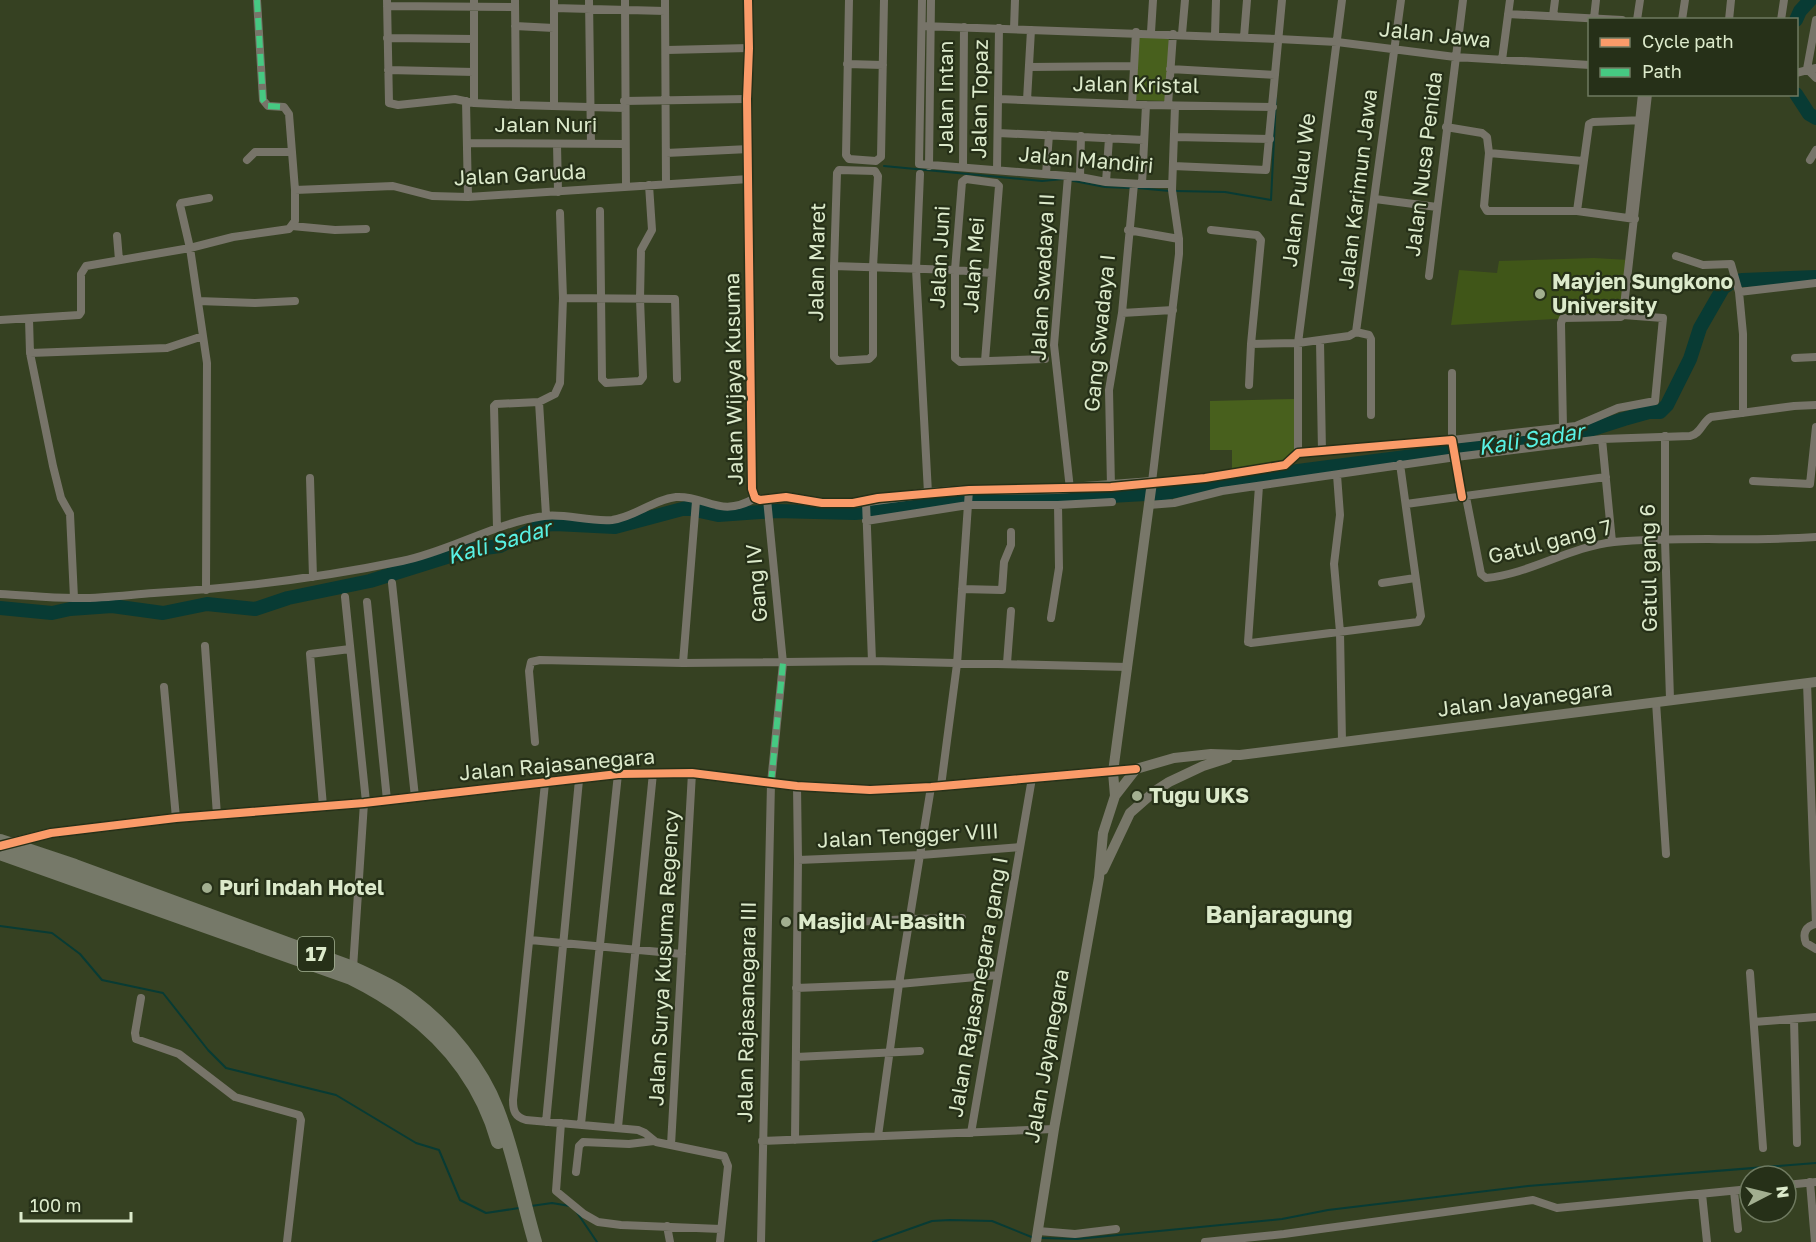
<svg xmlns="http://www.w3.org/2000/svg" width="1816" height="1242" font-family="'Golos Text',sans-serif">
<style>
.built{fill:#405618}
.green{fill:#48601d}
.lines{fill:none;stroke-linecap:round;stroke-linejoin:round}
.stream{stroke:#083b34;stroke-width:2}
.river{stroke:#083b34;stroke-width:14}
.street{stroke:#777469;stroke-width:8}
.secondary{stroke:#787769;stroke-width:10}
.highway{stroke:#767969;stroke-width:14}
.quiet{stroke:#46c982;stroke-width:6;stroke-dasharray:12 6;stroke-linecap:butt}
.cycleway-casing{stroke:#263018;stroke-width:11}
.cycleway{stroke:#fa9b69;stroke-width:8}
.poi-dot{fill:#a2af90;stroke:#263018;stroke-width:2}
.labels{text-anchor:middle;stroke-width:4.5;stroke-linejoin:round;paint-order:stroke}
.shield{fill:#263018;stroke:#a5b295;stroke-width:1.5}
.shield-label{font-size:20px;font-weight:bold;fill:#dceacb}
.street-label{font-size:21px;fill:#dceacb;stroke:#263018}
.poi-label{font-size:21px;font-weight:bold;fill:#dceacb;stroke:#263018;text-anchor:start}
.water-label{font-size:22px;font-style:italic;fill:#58f1e4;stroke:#263018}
.quarter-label{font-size:24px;font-weight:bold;fill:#dceacb;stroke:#263018}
</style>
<rect width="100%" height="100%" fill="#364122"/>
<path class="built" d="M1594 258 1629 260 1622 315 1451 325 1459 270 1497 273 1499 261Z"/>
<path class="green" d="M1137 37 1169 38 1166 101 1134 100Z
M1296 399V451L1283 462 1232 470V450H1210V401Z"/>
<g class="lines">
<path class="stream" d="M884 166 1042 181 1063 179
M1069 180 1105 187 1131 188
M1137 188 1170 191
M1176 191 1225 192 1271 200 1276 98
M0 926 52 933 80 954 102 980 163 993 208 1050 226 1068 336 1095 416 1143 439 1150 460 1200 486 1213 519 1208
M531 1206 552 1203 570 1206
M576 1211 597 1242
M1040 1238 1077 1239 1282 1219 1328 1210 1528 1186 1816 1163
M873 1242 932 1221 950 1220 992 1221 1034 1238"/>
<path class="river" d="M1796 20 1800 11 1810 0
M1796 94 1809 114 1816 118
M0 608 52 613 70 609 112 606 163 613 207 604 255 609 288 598 370 581 469 550 500 546 542 525 555 524 615 527 686 508 718 515 776 511 855 513 983 499H1055L1164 493 1243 478 1574 435 1624 419 1649 412H1660L1667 405 1690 359 1700 328 1723 288 1732 282 1743 280 1816 277"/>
<path class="street" d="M387 0 389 103 398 105 455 99 474 103 516 105 625 108
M474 0V103
M515 0 516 105
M589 0 591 144
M625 0 626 187
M665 0 666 184
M849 0 846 155 849 159 876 161 881 157 884 0
M922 0 919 164 1080 177 1106 182 1142 184H1172
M387 6 515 7
M554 8 665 11
M1508 14 1622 20
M1553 16 1555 0
M1594 18 1596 0
M1637 20 1640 0
M1682 20 1685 0
M1729 20 1731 0
M1781 20 1784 0
M1816 20 1807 69 1816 78
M515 26 554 28
M922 26 1278 39 1337 42 1455 57 1590 65
M1014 29 1015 0
M1151 32 1153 0
M1182 34 1185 0
M1215 35 1216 0
M1244 37 1247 0
M387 38 474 39
M667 50 749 48
M1502 60 1510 0
M847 64 883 65
M1029 67 1134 66
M1170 69 1275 75
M388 70 474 72
M1796 73 1816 68
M999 99 1146 105 1273 107
M1027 100 1031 30
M466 101 468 197
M624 101 747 99
M1132 104 1136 32
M1168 105 1173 34
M554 106V0
M1175 106 1172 190 1179 239V254L1152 482 1205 478 1285 465 1298 453 1452 440 1462 497
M1446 127 1482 133 1487 137 1489 153 1484 206 1487 211H1577L1635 219
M998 133 1144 140
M1174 137 1270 139
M467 143 625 144
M557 144 558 192
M666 153 749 149
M1489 153 1583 161
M247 160 255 152H292
M1810 160 1816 150
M929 166 931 0
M963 166 964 27
M1173 166 1266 170 1282 0
M839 170 875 171 878 176 873 267V355L869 359 838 361 834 357V266L837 173Z
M997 170 999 28
M920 174 916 269 928 493
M1046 174 1049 135
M1068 176 1054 345 1070 489
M1080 177 1081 136
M1106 182 1109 138
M1142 184 1146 105
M295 190 393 186 432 196 468 197 749 179
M1375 199 1437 207
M600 211 602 379 606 383 640 381 643 377 640 299 641 250 652 230 649 185
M1577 211 1589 124 1593 122 1645 120
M1629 218 1642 94
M292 226 335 230 366 229
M1128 230 1179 239
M1211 230 1257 235 1261 240 1251 344 1298 343 1349 336 1356 332
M117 236 119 260
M1676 256 1703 265 1731 264 1739 292 1816 283
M834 266 955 270 991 273
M1429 276 1463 0
M1739 292 1743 334V413
M563 298 675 299 677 379
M198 301 255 303 295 301
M1122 313 1173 310
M1623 315 1648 94
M29 319 30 353 53 466 61 498 70 514 74 598
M0 320 79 315 81 312V274L86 266 190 248 233 237 289 229 295 221V190L289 114 284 107 268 106 263 100 257 0
M1356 332 1401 0
M1356 332 1369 335 1371 339V415
M1320 341 1322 452
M30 353 167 348 203 336
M1795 358 1816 357
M985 361 999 186 996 183 966 179 962 182 955 270V358L960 362 1045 359
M1452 373V440L1576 426 1618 408 1655 401 1663 318 1623 315 1621 317 1563 318 1561 323 1563 428V444
M1249 385 1251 344
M1665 436V540L1670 699
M1602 439 1612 542
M1298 453V343L1342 0
M1337 475 1340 515 1334 564 1340 632 1342 742
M310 478 313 577
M1753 481 1810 484 1816 427
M1259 486 1248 642 1251 643 1418 622 1421 616 1400 464
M1111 487 1109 390 1122 313 1134 184
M1466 497 1481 574 1486 578C1530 574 1569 547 1614 542 1681 536 1749 542 1816 537
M696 501 683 663 872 661 1128 667
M866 502 872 661
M1406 504 1606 477
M1149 505 1174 503 1222 491 1456 457 1602 439 1690 436C1701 434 1702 422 1711 417L1794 406 1816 405
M546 515 539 402 555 394 560 383 563 298 560 213
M866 521 968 505H1058L1112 502
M497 528 494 406 496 404 539 402
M392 583 415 797
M1382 583 1415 578
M962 589 1002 590 1004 562 1011 545V532
M206 590 207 363 190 248 180 205 181 203 209 198
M0 594C24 595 48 598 73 598 99 599 127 595 154 593 237 588 320 578 402 561 451 551 494 523 544 516 565 513 589 522 612 520 635 517 654 499 676 497 706 495 720 519 755 498
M345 597 366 802
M367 602 387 800
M1051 618 1059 568 1058 505
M205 646 217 815
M1007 663 1011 611
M1807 683 1816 924
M164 687 176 818
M1656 702 1666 854
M535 742 529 671 531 662 540 660 683 663
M545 783 513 1100C513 1111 515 1117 526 1120L638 1130 645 1133 656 1142 724 1156 728 1166 720 1242
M941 786 957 664 969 490
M323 806 310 654 350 649
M798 860 921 855 1020 847
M1816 924C1806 926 1802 933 1806 943L1816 949
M798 925 910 919 962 918
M530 940 682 954
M353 968 364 803
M1750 973 1763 1148
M796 988 899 984 998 975
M141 998 135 1033 136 1039 179 1054 235 1097 299 1115 301 1120 287 1242
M1794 1019 1797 1143
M1754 1022 1816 1017
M796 1057 920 1051
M546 1122 579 780
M561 1123 556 1191 584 1214 598 1222 621 1225 721 1229
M581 1124 618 774
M618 1127 653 773
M971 1133 1032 778
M878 1136 899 984 931 787
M795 1140 798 860 797 786
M762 1141 1054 1129
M671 1145 692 773
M576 1172 579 1146 583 1142 629 1144 654 1141
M1810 1182 1815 1242
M1786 1185 1816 1182
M1734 1191 1738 1229
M1702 1194 1707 1242
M667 1226 670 1242
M1038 1231 1075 1234 1116 1229
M761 1242 771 783 783 663 767 499
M1205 1242 1284 1234 1533 1200 1557 1208 1750 1189"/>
<path class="secondary" d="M748 0 749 48 747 99 752 489 755 498 760 500 786 497 822 503H853L928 493 969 490 1057 489 1152 482 1113 772 1115 796
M6 844 51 833 176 818 364 803 618 774 692 773 797 786 870 790 931 787 1136 769
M1103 870 1130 813 1155 791 1169 782 1203 766 1228 758
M1036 1242 1054 1129 1099 878 1103 833 1115 796 1136 769 1174 758 1211 754 1240 755 1816 682"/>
<path class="highway" d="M0 841 75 866 353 968C374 978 395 987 413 1001 449 1028 481 1068 497 1109 514 1152 522 1198 535 1242
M0 853 351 978C422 1013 476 1064 498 1142"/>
<path class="quiet" d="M257 0 263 100 268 106 284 107
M771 783 783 663"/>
<defs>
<path id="cycleway" d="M748 0 749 48 747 99 752 489 755 498 760 500 786 497 822 503H853L878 498 969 490 1111 487 1205 478 1285 465 1298 453 1452 440 1462 497
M0 846 51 833 176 818 364 803 618 774 692 773 797 786 870 790 931 787 1136 769"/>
</defs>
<use href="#cycleway" class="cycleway-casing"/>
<use href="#cycleway" class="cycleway"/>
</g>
<g class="poi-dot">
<circle cx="1540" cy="294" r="6"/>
<circle cx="1137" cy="796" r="6"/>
<circle cx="207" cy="888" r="6"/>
<circle cx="786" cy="922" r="6"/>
</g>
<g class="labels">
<rect class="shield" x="298" y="937" width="36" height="34" rx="4.5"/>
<g class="shield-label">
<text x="316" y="961">17</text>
</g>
<g class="street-label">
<text transform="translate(1435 35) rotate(6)" y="7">Jalan Jawa</text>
<text transform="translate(1136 85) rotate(1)" y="7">Jalan Kristal</text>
<text transform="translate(946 97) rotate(-90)" y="7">Jalan Intan</text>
<text transform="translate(980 99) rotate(-89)" y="7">Jalan Topaz</text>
<text x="546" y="132">Jalan Nuri</text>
<text transform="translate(1086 160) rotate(5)" y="7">Jalan Mandiri</text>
<text transform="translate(1424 164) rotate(-83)" y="7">Jalan Nusa Penida</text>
<text transform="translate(520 175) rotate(-3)" y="7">Jalan Garuda</text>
<text transform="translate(1358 189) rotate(-83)" y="7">Jalan Karimun Jawa</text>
<text transform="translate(1299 190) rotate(-83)" y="7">Jalan Pulau We</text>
<text transform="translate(940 257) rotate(-87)" y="7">Jalan Juni</text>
<text transform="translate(817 262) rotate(-89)" y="7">Jalan Maret</text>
<text transform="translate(974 265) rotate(-86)" y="7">Jalan Mei</text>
<text transform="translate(1043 277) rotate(-87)" y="7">Jalan Swadaya II</text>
<text transform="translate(1100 333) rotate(-84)" y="7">Gang Swadaya I</text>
<text transform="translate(734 379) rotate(-91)" y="7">Jalan Wijaya Kusuma</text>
<text transform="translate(1550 542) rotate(-14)" y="7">Gatul gang 7</text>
<text transform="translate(1649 568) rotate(-91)" y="7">Gatul gang 6</text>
<text transform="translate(757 583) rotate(-95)" y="7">Gang IV</text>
<text transform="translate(1525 699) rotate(-7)" y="7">Jalan Jayanegara</text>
<text transform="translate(557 765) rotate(-5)" y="7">Jalan Rajasanegara</text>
<text transform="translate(908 836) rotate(-3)" y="7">Jalan Tengger VIII</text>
<text transform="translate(664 958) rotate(-87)" y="7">Jalan Surya Kusuma Regency</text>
<text transform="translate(978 987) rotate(-80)" y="7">Jalan Rajasanegara gang I</text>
<text transform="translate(747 1012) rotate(-89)" y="7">Jalan Rajasanegara III</text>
<text transform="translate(1047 1056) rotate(-80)" y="7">Jalan Jayanegara</text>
</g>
<g class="poi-label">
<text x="1552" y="289">Mayjen Sungkono<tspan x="1552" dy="24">University</tspan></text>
<text x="1149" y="803">Tugu UKS</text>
<text x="219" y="895">Puri Indah Hotel</text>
<text x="798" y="929">Masjid Al-Basith</text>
</g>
<g class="water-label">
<text transform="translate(1531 439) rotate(-9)" y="8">Kali Sadar</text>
<text transform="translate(499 542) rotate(-16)" y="8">Kali Sadar</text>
</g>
<g class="quarter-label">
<text x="1279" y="923">Banjaragung</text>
</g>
</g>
<rect x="1588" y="18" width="210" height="78" fill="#263018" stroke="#6f7a60" stroke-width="1.5"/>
<rect x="1600" y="38" width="30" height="9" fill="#fa9b69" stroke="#6f7a60" stroke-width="1.5"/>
<text x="1642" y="48" font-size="18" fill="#dceacb">Cycle path</text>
<rect x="1600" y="68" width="30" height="9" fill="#46c982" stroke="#6f7a60" stroke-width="1.5"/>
<text x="1642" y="78" font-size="18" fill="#dceacb">Path</text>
<g transform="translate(1768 1194) rotate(83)"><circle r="28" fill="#263018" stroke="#6f7a60" stroke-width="1.5"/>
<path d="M0-4.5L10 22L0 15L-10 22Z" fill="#a2af90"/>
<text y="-9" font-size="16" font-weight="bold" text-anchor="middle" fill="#dceacb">N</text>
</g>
<path d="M21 1212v9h110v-9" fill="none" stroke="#dceacb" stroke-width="3"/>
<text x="30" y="1212" font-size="18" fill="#dceacb" stroke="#263018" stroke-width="4.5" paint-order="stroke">100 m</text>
</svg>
